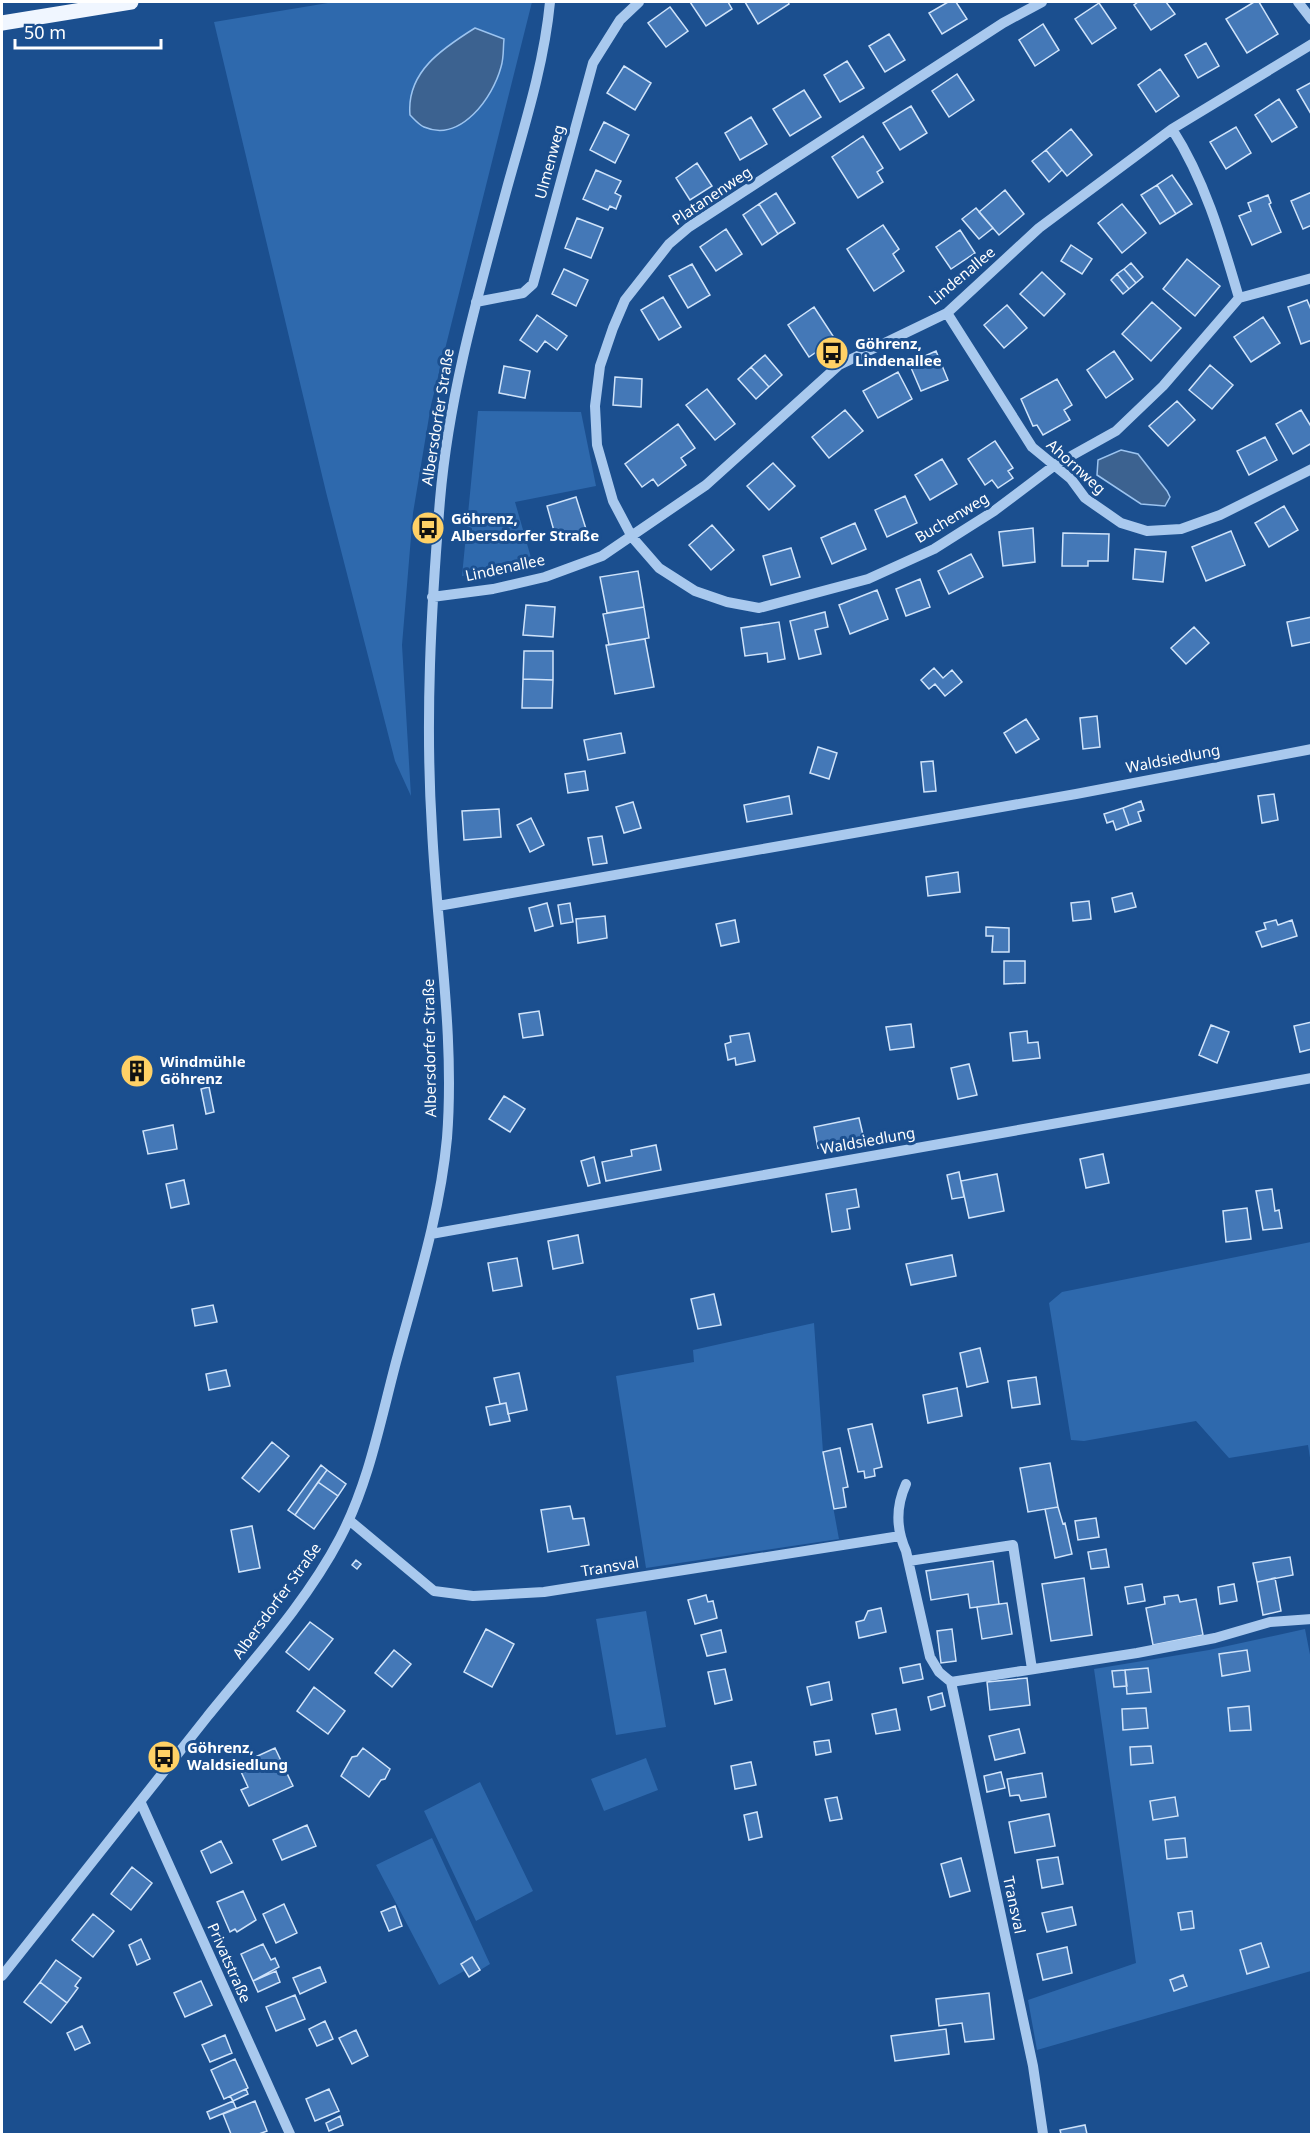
<svg xmlns="http://www.w3.org/2000/svg" width="1313" height="2136" font-family="'Noto Sans',sans-serif">
<style>
.green{fill:#2e69ad}
.water{fill:#3c6290;stroke:#9cc4f0;stroke-width:1.5}
.building{fill:#4478b7;stroke:#cfe3fa;stroke-width:1.5}
.lines{fill:none;stroke-linecap:round;stroke-linejoin:round}
.minor{stroke:#a9c9ee;stroke-width:10}
.major{stroke:#f0f6ff;stroke-width:15}
.labels{text-anchor:middle;stroke-width:6;stroke-linejoin:round;paint-order:stroke}
.street-label{font-size:15px;fill:#fff;stroke:#1b4f8f}
.poi-label{font-size:15px;font-weight:bold;fill:#fff;stroke:#1b4f8f;text-anchor:start}
</style>
<rect width="100%" height="100%" fill="#1b4f8f"/>
<path class="green" d="M334 2H532L431 405 413 513 402 645 411 796 395 761 326 492 214 22Z
M478 411 581 412 596 486 515 502 534 568 462 576Z
M1311 1242V1464L1308 1445 1229 1458 1196 1421 1084 1441 1071 1440 1049 1303 1062 1292Z
M814 1323 823 1452 839 1539 646 1568 616 1376 694 1362 693 1350Z
M646 1611 666 1727 616 1735 596 1619Z
M1305 1629 1312 1665 1311 1971 1037 2050 1028 2000 1136 1963 1094 1669 1209 1650Z
M646 1758 658 1790 604 1811 591 1779Z
M480 1782 533 1891 476 1921 424 1811Z
M432 1838 490 1964 469 1977 464 1971 439 1985 376 1865Z"/>
<path class="water" d="M475 28 504 39C503 48 504 58 501 67 493 97 461 143 424 127 419 125 414 119 410 115 406 72 443 48 475 28Z
M1121 450 1138 454 1167 491 1170 497 1165 506 1141 504 1097 475 1098 460Z"/>
<path class="building" d="M690 2H728L732 9 706 26Z
M745 2H788L789 4 758 24Z
M948 2H956L967 19 942 34 929 13Z
M1138 2H1166L1175 14 1151 30 1134 5Z
M1254 2H1259L1278 34 1247 53 1226 19Z
M1099 3 1116 28 1092 44 1075 19Z
M670 7 688 31 666 47 648 23Z
M1043 24 1059 50 1035 66 1019 40Z
M889 34 905 60 885 72 869 46Z
M1206 43 1219 66 1198 78 1185 55Z
M847 61 864 88 840 102 824 75Z
M624 66 651 83 635 110 607 93Z
M1160 69 1179 96 1156 112 1138 85Z
M957 74 974 100 949 117 932 91Z
M1312 82V114H1311L1297 90Z
M804 90 821 117 790 136 773 109Z
M1279 99 1297 127 1272 142 1255 115Z
M911 106 927 133 900 150 883 123Z
M751 117 767 144 740 160 725 133Z
M604 122 629 135 615 163 590 150Z
M1236 127 1251 153 1226 169 1210 142Z
M1071 129 1092 155 1067 176 1046 150Z
M863 136 883 168 877 172 883 182 858 198 832 157Z
M1046 150 1062 170 1049 182 1032 161Z
M697 163 712 186 690 200 676 178Z
M596 170 621 181 615 193 621 196 616 209 610 206 608 210 583 199Z
M1172 175 1192 204 1176 214 1157 185Z
M1157 185 1176 214 1160 224 1141 195Z
M1005 190 1024 214 999 235 979 212Z
M1312 192V225L1303 229 1291 201Z
M776 193 795 223 778 234 759 204Z
M1268 195 1271 203 1269 204 1281 232 1252 245 1239 216 1251 211 1248 203Z
M759 204 778 234 762 245 743 215Z
M1122 204 1146 233 1122 253 1098 223Z
M976 208 993 228 979 239 962 219Z
M577 218 603 228 591 258 565 248Z
M883 225 899 249 893 254 904 271 874 291 847 249Z
M726 229 742 254 716 271 700 247Z
M960 230 975 253 951 269 936 247Z
M1071 245 1092 259 1082 274 1061 261Z
M1187 259 1220 286 1195 316 1163 289Z
M1131 263 1143 277 1136 283 1124 269Z
M692 264 710 295 688 308 669 276Z
M564 269 588 280 576 306 552 294Z
M1124 269 1136 283 1129 289 1117 274Z
M1042 272 1065 294 1044 316 1020 294Z
M1117 274 1129 289 1123 294 1111 280Z
M663 297 681 327 659 340 641 310Z
M1307 300 1312 312V340L1301 344 1288 307Z
M1152 302 1181 328 1151 361 1122 334Z
M1007 305 1027 328 1004 348 984 325Z
M814 307 835 339 809 357 788 325Z
M537 315 567 336 557 350 545 341 537 352 520 340Z
M1263 317 1280 343 1251 362 1234 337Z
M936 351 948 380 921 391 909 363Z
M1114 351 1133 379 1106 398 1087 370Z
M765 355 782 375 769 387 751 367Z
M1210 365 1233 385 1212 409 1189 390Z
M504 366 530 371 525 398 499 393Z
M751 367 769 387 756 399 738 379Z
M898 372 912 399 878 418 863 391Z
M615 377 642 379 641 407 613 405Z
M1057 379 1072 405 1064 410 1070 420 1043 435 1037 425 1033 426 1021 399Z
M707 389 735 424 715 440 686 405Z
M1177 401 1195 420 1168 446 1149 426Z
M845 410 863 431 829 458 812 437Z
M1301 410 1312 428V443L1293 454 1276 424Z
M678 424 695 448 681 458 686 465 658 486 653 479 642 487 625 464Z
M1265 437 1277 460 1249 475 1237 451Z
M995 441 1013 468 1008 471 1013 478 998 488 992 480 985 485 968 459Z
M942 459 957 484 930 500 915 475Z
M773 463 795 486 769 510 747 486Z
M905 496 917 523 887 537 875 510Z
M576 497 586 529 556 538 547 506Z
M1284 506 1298 530 1269 547 1255 523Z
M855 523 866 549 832 564 821 538Z
M712 525 734 550 711 570 689 545Z
M1033 528 1035 562 1003 566 999 532Z
M1231 531 1245 565 1206 581 1192 547Z
M1063 533 1109 534 1108 561H1088V566H1062Z
M791 548 800 577 771 585 763 556Z
M1135 549 1166 552 1163 582 1133 579Z
M971 554 983 577 949 594 938 571Z
M638 571 644 607 607 613 600 577Z
M920 579 930 607 906 616 896 589Z
M877 590 888 619 850 634 839 605Z
M526 605 555 607 553 637 523 635Z
M644 607 649 638 609 645 603 614Z
M825 612 828 627 815 630 821 654 799 659 790 621Z
M1312 617V642L1292 646 1287 622Z
M779 622 785 659 768 662 767 653 745 656 741 628Z
M1194 627 1209 643 1186 664 1171 648Z
M645 639 654 687 615 694 606 645Z
M524 651H553V680L523 679Z
M934 668 943 678 952 670 962 682 945 696 935 684 929 689 921 680Z
M523 679 553 680 552 708H522Z
M1097 716 1100 747 1083 749 1080 718Z
M1026 719 1039 739 1016 753 1004 733Z
M621 733 625 753 588 760 584 740Z
M818 747 837 753 829 779 810 773Z
M933 761 936 791 924 792 921 762Z
M585 771 588 790 568 793 565 774Z
M1274 794 1278 820 1262 823 1258 796Z
M789 796 792 814 747 822 744 805Z
M1141 801 1144 810 1138 812 1141 821 1129 825 1123 808Z
M633 802 641 828 624 833 616 807Z
M1123 808 1129 825 1116 830 1113 821 1107 823 1104 814Z
M499 809 501 837 464 840 462 811Z
M531 818 544 845 530 852 517 825Z
M602 836 607 863 593 865 588 838Z
M958 872 960 892 928 896 926 877Z
M1132 893 1136 907 1115 912 1112 898Z
M1089 901 1091 919 1073 921 1071 903Z
M547 903 553 926 535 931 529 908Z
M570 903 573 922 561 924 558 905Z
M605 916 607 938 578 943 576 919Z
M735 920 739 942 721 946 716 924Z
M1276 920 1278 925 1292 920 1297 936 1262 947 1256 932 1266 929 1264 923Z
M986 927 1009 928V952H992L993 936H986Z
M1004 961H1025V983L1004 984Z
M539 1011 543 1035 523 1038 519 1014Z
M1312 1022V1049L1300 1052 1294 1026Z
M911 1024 914 1047 890 1050 886 1027Z
M1211 1025 1229 1032 1217 1063 1199 1055Z
M1027 1031 1028 1043 1038 1042 1040 1058 1013 1061 1010 1033Z
M749 1033 755 1061 736 1065 735 1058 728 1060 725 1044 731 1042 730 1036Z
M125 1070a12 12 0 1 1 24 0a12 12 0 1 1-24 0Z
M969 1064 977 1095 958 1099 951 1068Z
M209 1087 214 1112 206 1114 201 1089Z
M504 1096 525 1109 510 1132 489 1119Z
M859 1118 864 1139 818 1148 814 1127Z
M173 1125 177 1149 148 1154 143 1131Z
M656 1145 661 1170 606 1181 602 1162 632 1156 631 1150Z
M1103 1154 1109 1183 1086 1188 1080 1159Z
M594 1157 600 1183 588 1186 581 1161Z
M959 1172 964 1197 952 1199 947 1175Z
M997 1174 1004 1211 969 1218 961 1181Z
M184 1180 189 1204 171 1208 166 1184Z
M856 1189 859 1207 847 1209 850 1229 832 1232 826 1194Z
M1272 1189 1275 1211 1279 1210 1282 1228 1263 1230 1256 1191Z
M1247 1208 1251 1239 1226 1242 1223 1211Z
M578 1235 583 1263 553 1269 548 1241Z
M952 1255 956 1276 911 1285 906 1264Z
M517 1258 522 1286 493 1291 488 1263Z
M714 1294 721 1325 698 1329 691 1299Z
M213 1305 217 1322 195 1326 192 1309Z
M980 1348 988 1382 967 1387 960 1353Z
M226 1370 230 1386 209 1390 206 1374Z
M519 1373 527 1410 508 1414 506 1403 500 1404 494 1378Z
M1036 1377 1040 1404 1012 1408 1008 1381Z
M957 1388 962 1416 928 1423 923 1395Z
M506 1403 510 1421 490 1425 486 1407Z
M872 1424 882 1467 874 1469 875 1476 865 1478 864 1471 858 1472 848 1429Z
M272 1442 289 1456 259 1492 242 1478Z
M840 1448 848 1487 843 1488 846 1507 834 1509 823 1452Z
M1050 1463 1058 1507 1028 1512 1020 1468Z
M321 1465 327 1470 295 1515 288 1510Z
M327 1470 346 1484 338 1496 318 1482Z
M318 1482 338 1496 314 1529 295 1515Z
M570 1506 573 1519 584 1518 589 1545 548 1552 541 1510Z
M1058 1507 1063 1524 1065 1523 1072 1554 1055 1558 1045 1509Z
M1096 1518 1099 1537 1078 1540 1075 1521Z
M252 1526 260 1568 239 1572 231 1530Z
M1106 1549 1109 1567 1091 1569 1088 1552Z
M1290 1557 1293 1575 1257 1582 1253 1563Z
M356 1560 361 1564 357 1569 352 1565Z
M993 1561 999 1604 970 1608 968 1594 931 1600 926 1571Z
M1084 1578 1092 1635 1051 1641 1042 1584Z
M1275 1578 1281 1611 1263 1615 1257 1582Z
M1142 1584 1145 1601 1128 1604 1125 1587Z
M1234 1584 1237 1601 1220 1604 1218 1587Z
M706 1595 708 1602 713 1601 717 1618 695 1624 688 1600Z
M1178 1595 1180 1602 1196 1599 1203 1635 1153 1645 1146 1608 1165 1604 1164 1597Z
M1007 1603 1012 1634 982 1639 977 1607Z
M881 1608 886 1632 859 1638 856 1622 864 1620 868 1611Z
M310 1622 333 1639 309 1670 286 1652Z
M486 1629 514 1644 492 1687 464 1672Z
M952 1629 956 1661 941 1663 937 1631Z
M721 1630 726 1652 707 1656 701 1635Z
M394 1650 411 1664 392 1687 375 1673Z
M1247 1650 1250 1671 1222 1676 1219 1654Z
M920 1664 923 1679 903 1683 900 1668Z
M1148 1668 1151 1692 1127 1694 1125 1670Z
M725 1669 732 1700 715 1704 708 1672Z
M1125 1670 1127 1686 1114 1687 1112 1671Z
M1027 1678 1030 1705 990 1710 987 1682Z
M829 1682 832 1700 811 1705 807 1687Z
M314 1687 345 1711 328 1734 297 1711Z
M942 1693 945 1706 931 1710 928 1697Z
M1249 1706 1251 1730 1230 1731 1228 1708Z
M1146 1708 1148 1728 1123 1730 1122 1709Z
M896 1709 900 1730 876 1734 872 1714Z
M1019 1729 1025 1753 995 1760 989 1736Z
M829 1740 831 1752 816 1755 814 1742Z
M1151 1746 1153 1763 1131 1765 1130 1747Z
M275 1748 293 1786 249 1806 241 1790 248 1787 238 1765Z
M363 1748 390 1769 385 1779 381 1780 369 1797 341 1776 352 1757 357 1756Z
M751 1762 756 1785 735 1789 731 1766Z
M1001 1772 1005 1788 987 1792 984 1776Z
M1042 1773 1046 1797 1021 1801 1019 1795 1010 1796 1007 1779Z
M837 1797 842 1819 830 1821 825 1799Z
M1175 1797 1178 1816 1153 1820 1150 1801Z
M757 1812 762 1837 749 1840 744 1815Z
M1049 1814 1055 1846 1015 1853 1009 1822Z
M307 1825 316 1846 282 1860 273 1840Z
M1185 1838 1187 1857 1167 1859 1165 1840Z
M221 1841 232 1863 211 1873 201 1851Z
M1058 1857 1063 1884 1042 1888 1037 1860Z
M961 1858 970 1891 950 1897 941 1864Z
M132 1867 152 1883 131 1910 111 1894Z
M243 1891 256 1920 237 1932 235 1929 230 1932 217 1902Z
M284 1904 297 1933 276 1943 263 1914Z
M395 1906 402 1926 389 1931 381 1912Z
M1072 1907 1076 1925 1047 1932 1042 1913Z
M1192 1911 1194 1928 1181 1930 1178 1913Z
M93 1914 114 1931 93 1957 72 1940Z
M141 1939 150 1959 137 1965 129 1945Z
M1261 1943 1269 1967 1247 1974 1240 1950Z
M263 1944 271 1960 275 1958 279 1967 253 1981 241 1954Z
M1067 1947 1072 1973 1043 1980 1037 1954Z
M472 1957 480 1970 469 1977 461 1964Z
M56 1960 81 1978 75 1986 78 1988 67 2003 40 1982Z
M320 1967 326 1982 300 1994 293 1978Z
M276 1971 280 1982 258 1992 253 1981Z
M1183 1975 1187 1986 1174 1991 1170 1980Z
M201 1981 212 2005 185 2017 174 1993Z
M40 1982 67 2003 51 2023 24 2002Z
M989 1993 994 2039 965 2042 962 2023 939 2026 936 1999Z
M295 1995 305 2019 276 2031 266 2007Z
M325 2021 333 2039 317 2046 309 2029Z
M82 2026 90 2043 75 2050 67 2033Z
M946 2029 949 2054 895 2061 891 2036Z
M356 2030 368 2056 352 2064 339 2038Z
M225 2035 232 2053 210 2062 202 2045Z
M235 2059 248 2088 224 2099 211 2070Z
M246 2089 248 2094 233 2101 230 2096Z
M329 2089 339 2111 315 2121 306 2099Z
M233 2101 236 2108 210 2119 207 2112Z
M255 2101 267 2131 259 2134H231L223 2114Z
M340 2116 343 2125 329 2131 326 2123Z
M1085 2125 1087 2134H1061L1060 2130Z"/>
<g class="lines">
<path class="minor" d="M1042 2 1003 23 689 227 669 244 625 300 613 328 600 366 595 406 597 445 613 501 632 537 659 568 695 591 727 602 759 608 868 579 934 549 994 511 1055 465 1116 431 1163 386 1239 298 1312 278
M1298 2 1312 20
M1172 129C1205 180 1222 240 1239 298
M476 302 523 293 533 284 593 63 620 20 639 2
M947 313 1032 447 1071 479 1085 498 1121 523 1147 531 1181 529 1220 515 1312 469
M432 597 493 589 545 577 602 556 706 485 839 365 947 313 1039 228 1172 129 1312 44
M438 906 1076 794 1312 749
M431 1234 1312 1078
M906 1484C896 1506 896 1529 906 1551L930 1657 939 1672 951 1682 1033 2066 1043 2134
M349 1520 434 1591 473 1596 544 1592 900 1536
M909 1561 1013 1545 1032 1669
M951 1682 1137 1653 1215 1638 1270 1622 1312 1619
M141 1803 290 2134
M2 1976C71 1890 138 1803 207 1717 253 1660 306 1603 340 1538 368 1485 380 1423 395 1366 415 1291 440 1215 447 1138 455 1035 437 932 432 829 425 719 431 610 440 500 449 393 479 291 507 188 524 127 544 65 550 2"/>
<path class="major" d="M2 23 131 2"/>
</g>
<defs>
<symbol id="bus-disc" viewBox="-11 -11 22 22"><circle r="9.5" fill="#ffd166" stroke="#1b4f8f"/><path d="M-5-6H5V4H4V6H2V4H-2V6H-4V4H-5ZM-3.5-4V0h7V-4ZM-3.5 1.2v1.5H-2V1.2ZM2 1.2v1.5H3.5V1.2Z" fill="#111"/></symbol>
<symbol id="building-disc" viewBox="-11 -11 22 22"><circle r="9.5" fill="#ffd166" stroke="#1b4f8f"/><path d="M-4-6H4V6H1V3H-1V6H-4ZM-2.5-4.3h1.7v1.8h-1.7ZM.8-4.3h1.7v1.8H.8ZM-2.5-1h1.7V.8h-1.7ZM.8-1h1.7V.8H.8Z" fill="#111"/></symbol>
</defs>
<g fill-rule="evenodd">
<use href="#bus-disc" x="813" y="334" width="38" height="38"/>
<use href="#bus-disc" x="409" y="509" width="38" height="38"/>
<use href="#building-disc" x="118" y="1052" width="38" height="38"/>
<use href="#bus-disc" x="145" y="1738" width="38" height="38"/>
</g>
<g class="labels">
<g class="street-label">
<text transform="translate(550 162) rotate(-75)" y="5">Ulmenweg</text>
<text transform="translate(712 196) rotate(-34)" y="5">Platanenweg</text>
<text transform="translate(962 276) rotate(-40)" y="5">Lindenallee</text>
<text transform="translate(438 417) rotate(-81)" y="5">Albersdorfer Straße</text>
<text transform="translate(1076 467) rotate(42)" y="5">Ahornweg</text>
<text transform="translate(952 518) rotate(-31)" y="5">Buchenweg</text>
<text transform="translate(505 568) rotate(-12)" y="5">Lindenallee</text>
<text transform="translate(1173 759) rotate(-11)" y="5">Waldsiedlung</text>
<text transform="translate(430 1048) rotate(-91)" y="5">Albersdorfer Straße</text>
<text transform="translate(868 1141) rotate(-10)" y="5">Waldsiedlung</text>
<text transform="translate(610 1567) rotate(-9)" y="5">Transval</text>
<text transform="translate(277 1601) rotate(-54)" y="5">Albersdorfer Straße</text>
<text transform="translate(1014 1905) rotate(78)" y="5">Transval</text>
<text transform="translate(229 1963) rotate(66)" y="5">Privatstraße</text>
</g>
<g class="poi-label">
<text x="855" y="349">Göhrenz,<tspan x="855" dy="17">Lindenallee</tspan></text>
<text x="451" y="524">Göhrenz,<tspan x="451" dy="17">Albersdorfer Straße</tspan></text>
<text x="160" y="1067">Windmühle<tspan x="160" dy="17">Göhrenz</tspan></text>
<text x="187" y="1753">Göhrenz,<tspan x="187" dy="17">Waldsiedlung</tspan></text>
</g>
</g>
<rect width="1313" height="2136" fill="none" stroke="#ffffff" stroke-width="6"/>
<path d="M15 39v9h146v-9" fill="none" stroke="#ffffff" stroke-width="3"/>
<text x="24" y="39" font-size="18" fill="#ffffff" stroke="#1b4f8f" stroke-width="4.5" paint-order="stroke">50 m</text>
</svg>
